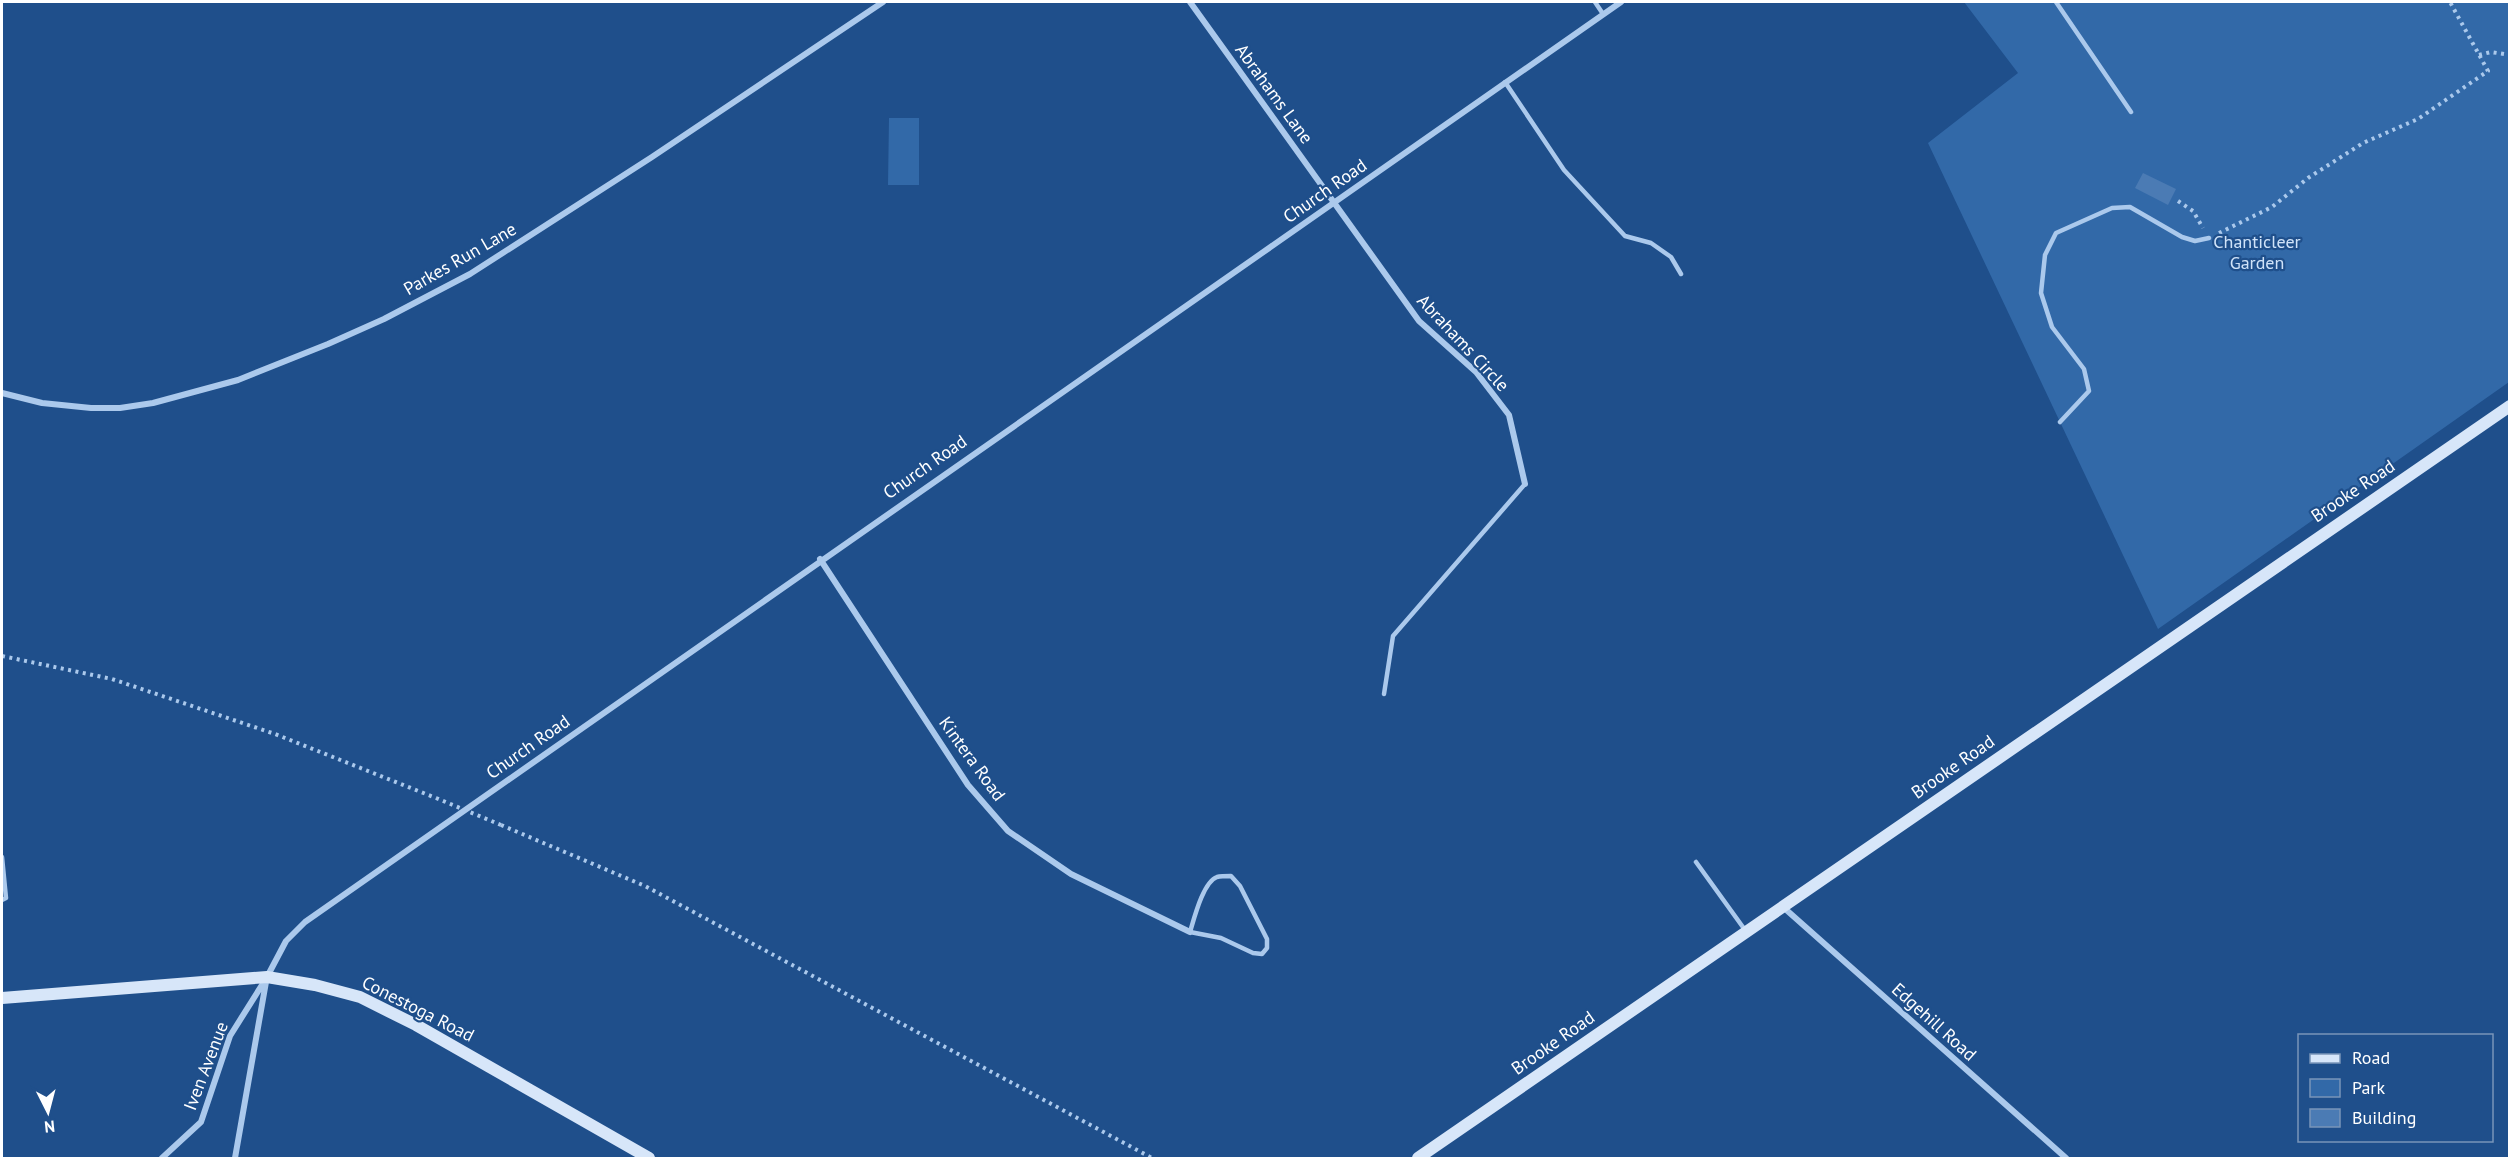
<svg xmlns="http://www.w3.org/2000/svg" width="2511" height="1160" font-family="'PT Sans',sans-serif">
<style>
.green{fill:#3269a8}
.building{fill:#4b7bb4}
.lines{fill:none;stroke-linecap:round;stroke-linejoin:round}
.path{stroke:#abc9ec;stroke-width:4;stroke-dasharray:3 4.5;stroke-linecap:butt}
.service{stroke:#abc9ec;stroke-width:4.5}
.minor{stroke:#abc9ec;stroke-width:6}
.secondary{stroke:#d7e6f9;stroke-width:12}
.path-bridge{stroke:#abc9ec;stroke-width:4;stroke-dasharray:3 4.5;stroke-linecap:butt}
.labels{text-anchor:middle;stroke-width:4.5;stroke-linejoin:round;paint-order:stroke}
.street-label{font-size:18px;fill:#fff;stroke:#1f4f8b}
.park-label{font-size:18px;fill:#d0e3f9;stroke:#1f4f8b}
</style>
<rect width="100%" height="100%" fill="#1f4f8b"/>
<path class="green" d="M1964 2H2509V382L2158 629 1928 143 2018 73Z
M889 118H919V185H888Z"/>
<path class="building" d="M2143 173 2176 189 2168 205 2135 188Z"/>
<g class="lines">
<path class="path" d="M2479 55 2491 52 2510 55
M2178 201 2193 211 2203 228
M2219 233 2272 207 2308 178 2363 143 2418 119 2488 71 2450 2
M2 656 112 679 275 734 436 798
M501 825 645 886 1152 1158"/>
<path class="service" d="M1595 2 1603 14
M2056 2 2131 112
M1505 82 1564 170 1625 236 1651 243 1671 257 1681 274
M2060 422 2089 391 2084 369 2052 327 2041 293 2045 255 2056 233 2112 208 2130 207 2182 237 2195 241 2209 238
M1384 694 1393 636 1525 484
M2 857 6 898 2 900
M1696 862 1745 930
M1231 876 1240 886 1267 939V948L1262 954 1253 953 1221 938 1190 932C1194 919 1203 882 1217 877 1221 876 1227 876 1231 876Z"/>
<path class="minor" d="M1190 2 1419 321 1476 372 1509 415 1525 484
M2 393 42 403 91 408H120L153 403 238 380 328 344 384 319 470 274 652 157 883 2
M820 559 968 785 1008 831 1071 874 1190 932
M1783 907 2066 1158
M162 1158 201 1122 230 1036 267 977 286 941 305 922C742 612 1182 307 1621 2
M235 1158 266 982"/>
<path class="secondary" d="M2 998 267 977 315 985 360 997 416 1025 649 1158
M1418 1158 2510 406"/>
<path class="path-bridge" d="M436 798 501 825"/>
</g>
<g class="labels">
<g class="street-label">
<text transform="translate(1274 94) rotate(54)" y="6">Abrahams Lane</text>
<text transform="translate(1325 191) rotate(-35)" y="6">Church Road</text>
<text transform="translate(460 259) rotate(-30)" y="6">Parkes Run Lane</text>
<text transform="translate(1463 343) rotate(47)" y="6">Abrahams Circle</text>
<text transform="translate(925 467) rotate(-35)" y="6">Church Road</text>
<text transform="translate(2353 491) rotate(-34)" y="6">Brooke Road</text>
<text transform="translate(528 747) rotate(-35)" y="6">Church Road</text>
<text transform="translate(972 759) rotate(54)" y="6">Kintera Road</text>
<text transform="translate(1953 767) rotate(-35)" y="6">Brooke Road</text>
<text transform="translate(418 1009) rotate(27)" y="6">Conestoga Road</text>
<text transform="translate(1934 1022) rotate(42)" y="6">Edgehill Road</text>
<text transform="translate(1553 1043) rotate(-35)" y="6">Brooke Road</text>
<text transform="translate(206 1066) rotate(-69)" y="6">Iven Avenue</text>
</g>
<g class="park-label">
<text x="2257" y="248">Chanticleer<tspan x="2257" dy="21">Garden</tspan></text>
</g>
</g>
<rect width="2511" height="1160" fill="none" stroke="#ffffff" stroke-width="6"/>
<rect x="2298" y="1034" width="195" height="108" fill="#1f4f8b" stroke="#7995b9" stroke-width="1.5"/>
<rect x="2310" y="1054" width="30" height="9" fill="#d7e6f9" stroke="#7995b9" stroke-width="1.5"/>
<text x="2352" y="1064" font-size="18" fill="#ffffff">Road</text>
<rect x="2310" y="1079" width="30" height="18" fill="#3269a8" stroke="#7995b9" stroke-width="1.5"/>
<text x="2352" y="1094" font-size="18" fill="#ffffff">Park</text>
<rect x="2310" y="1109" width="30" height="18" fill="#4b7bb4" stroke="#7995b9" stroke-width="1.5"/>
<text x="2352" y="1124" font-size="18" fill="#ffffff">Building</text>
<g transform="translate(48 1112) rotate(174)" stroke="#1f4f8b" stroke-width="4.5" paint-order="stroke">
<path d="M0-4.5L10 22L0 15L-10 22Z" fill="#ffffff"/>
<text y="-9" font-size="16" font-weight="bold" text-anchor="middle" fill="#ffffff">N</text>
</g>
</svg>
